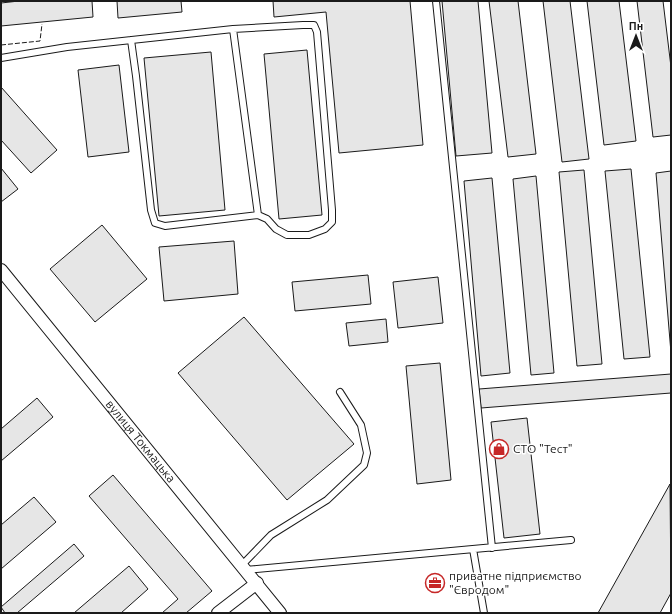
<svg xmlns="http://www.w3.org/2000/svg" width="672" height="614" font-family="Ubuntu,sans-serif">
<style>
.building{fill:#e6e6e6;stroke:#1a1a1a}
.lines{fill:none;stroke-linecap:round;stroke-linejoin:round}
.lane-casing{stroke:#1a1a1a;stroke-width:8}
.street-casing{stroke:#1a1a1a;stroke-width:14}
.lane{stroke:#fff;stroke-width:6}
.street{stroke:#fff;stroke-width:12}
.fence{stroke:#1a1a1a;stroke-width:1;stroke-dasharray:5 2;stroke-linecap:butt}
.labels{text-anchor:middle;stroke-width:3;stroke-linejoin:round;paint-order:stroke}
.street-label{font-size:12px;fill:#1a1a1a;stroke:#fff}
.poi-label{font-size:12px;fill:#1a1a1a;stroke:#fff;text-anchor:start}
</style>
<rect width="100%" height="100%" fill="#fff"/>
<path class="building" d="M19 1H92L93 17 1 26V3Z
M117 1H181L182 12 118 18Z
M273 1H410L423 145 339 153 326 12 274 17Z
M442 1H478L492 153 456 156Z
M489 1H518L536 154 508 157Z
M543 1H570L589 159 562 162Z
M587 1H619L636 141 604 145Z
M637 1H663L671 67V135L653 137Z
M307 50 322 215 279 219 264 54Z
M211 52 225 210 159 216 144 58Z
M119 65 129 152 88 157 78 70Z
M1 87 57 150 31 173 1 140Z
M1 168 18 189 1 202Z
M631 169 650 357 624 359 605 171Z
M584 170 602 364 577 366 559 172Z
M671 171V353L656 173Z
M536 176 554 373 531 375 513 179Z
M492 178 510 373 481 376 464 181Z
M102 225 147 279 95 322 50 269Z
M234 241 238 294 164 301 159 247Z
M368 275 371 304 295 311 292 282Z
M438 277 443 323 398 328 393 282Z
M244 317 354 444 287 500 178 373Z
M386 319 388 342 349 346 346 323Z
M440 363 451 480 417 484 406 366Z
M671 374V393L481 408 479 389Z
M37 398 53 417 1 461V429Z
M527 418 540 534 504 538 491 422Z
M113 475 212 591 186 613H162L178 599 89 496Z
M670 484 671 593 660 613H598Z
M34 497 56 522 1 569V525Z
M74 544 84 556 17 613H5L1 607Z
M129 566 148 589 121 613H74Z"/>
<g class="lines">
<defs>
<path id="lane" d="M436 1 492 548
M131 40 136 76 151 210 155 223 165 226 258 215 267 219 276 229 287 235H309L325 229 332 222V210L317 32 314 25H303L233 29 258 215
M1 58 67 47 233 29
M473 549 484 613
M242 565 271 535 327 500 364 465 367 453 361 425 340 392
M246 570 571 540"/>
<g id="street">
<path id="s1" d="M1 270 280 613"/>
<path d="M218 613 257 583"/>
</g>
</defs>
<use href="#lane" class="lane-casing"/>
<use href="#street" class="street-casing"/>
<use href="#lane" class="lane"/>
<use href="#street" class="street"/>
<path class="fence" d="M1 45 40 41 42 24"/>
</g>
<defs>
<symbol id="shop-ring" viewBox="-11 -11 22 22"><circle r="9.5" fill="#fff" stroke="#c62828" stroke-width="1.5"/><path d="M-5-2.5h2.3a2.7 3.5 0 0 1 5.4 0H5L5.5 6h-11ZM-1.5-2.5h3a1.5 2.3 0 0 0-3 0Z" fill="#c62828"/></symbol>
<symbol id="office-ring" viewBox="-11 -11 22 22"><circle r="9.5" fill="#fff" stroke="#c62828" stroke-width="1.5"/><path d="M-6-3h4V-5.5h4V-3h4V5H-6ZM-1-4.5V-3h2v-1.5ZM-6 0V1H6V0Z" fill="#c62828"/></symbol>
</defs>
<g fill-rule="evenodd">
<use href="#shop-ring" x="488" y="438" width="22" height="22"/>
<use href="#office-ring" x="424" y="572" width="22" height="22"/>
</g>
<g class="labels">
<g class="street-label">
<text dy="4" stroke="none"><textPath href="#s1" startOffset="221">вулиця Токмацька</textPath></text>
</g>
<g class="poi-label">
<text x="513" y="453">СТО "Тест"</text>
<text x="449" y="580">приватне підприємство<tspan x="449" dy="14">"Євродом"</tspan></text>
</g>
</g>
<rect width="672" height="614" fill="none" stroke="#1a1a1a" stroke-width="4"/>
<g transform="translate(636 36)" stroke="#ffffff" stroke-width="3" paint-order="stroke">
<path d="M0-3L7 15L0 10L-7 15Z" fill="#1a1a1a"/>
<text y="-6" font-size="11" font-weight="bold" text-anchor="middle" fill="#1a1a1a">Пн</text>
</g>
</svg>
